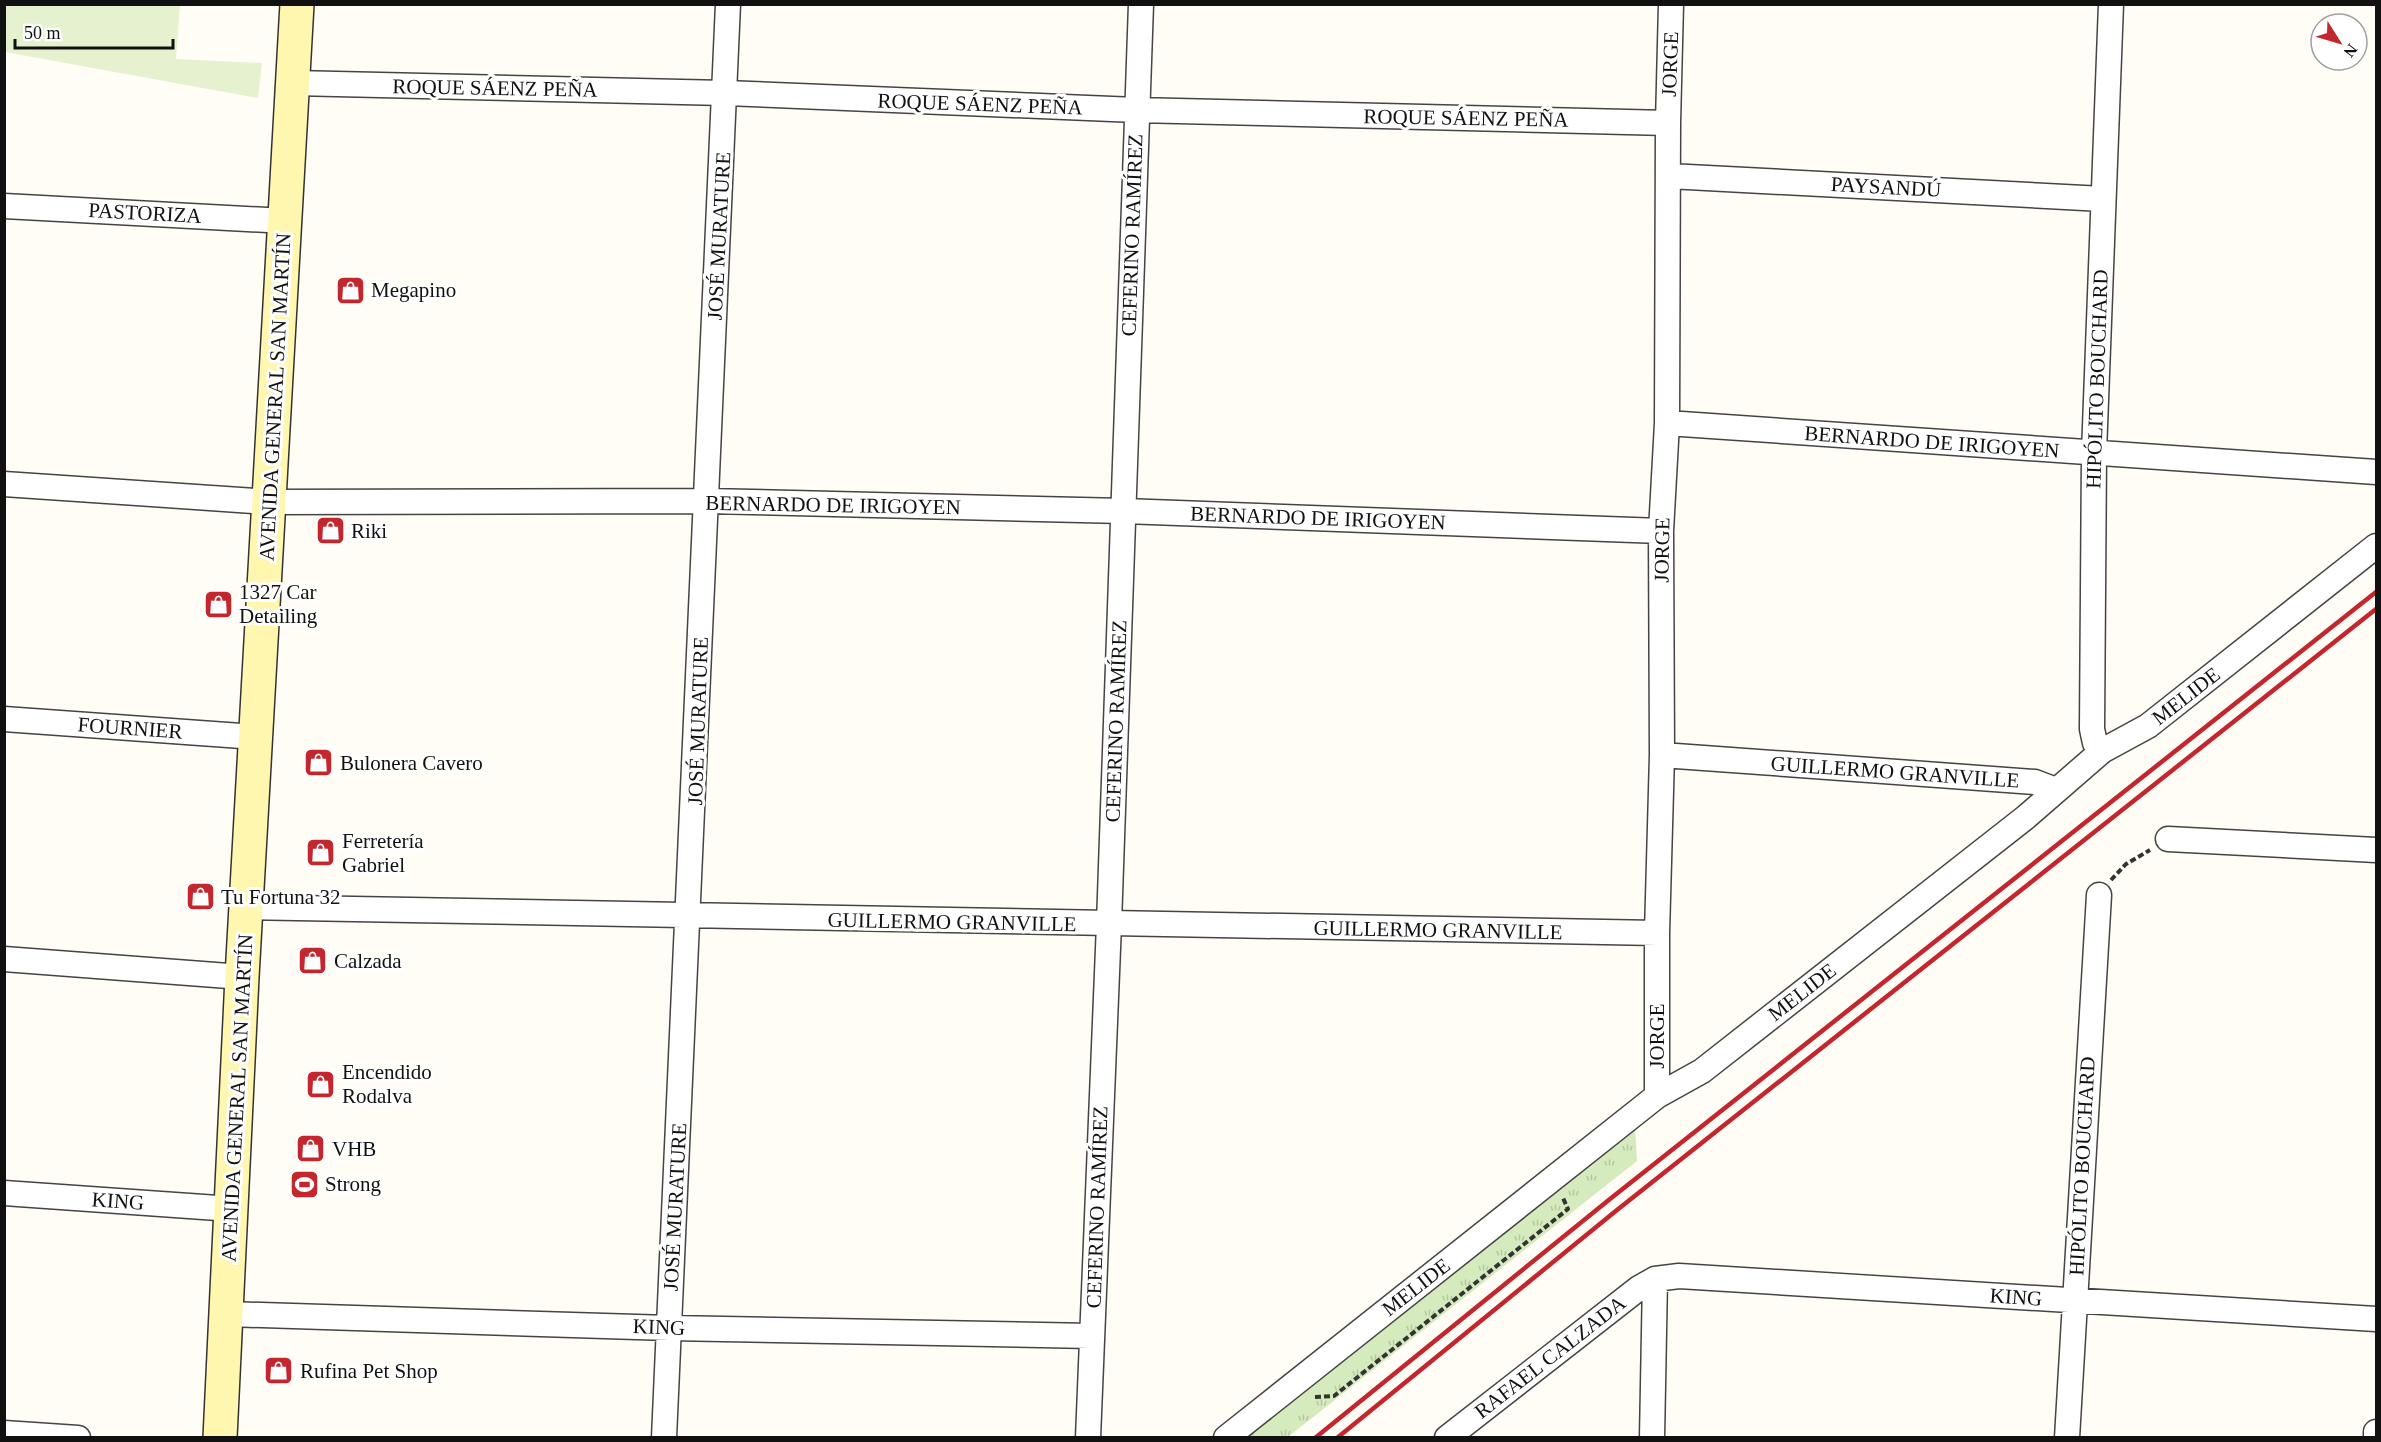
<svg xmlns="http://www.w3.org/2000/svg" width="2381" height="1442" font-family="'Times New Roman',serif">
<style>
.park{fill:url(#park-tufts)}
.pitch{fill:#e6f2cf}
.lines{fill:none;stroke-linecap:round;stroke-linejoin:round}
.minor-casing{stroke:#444;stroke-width:27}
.secondary-casing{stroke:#333;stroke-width:36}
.path{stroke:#333;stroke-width:4;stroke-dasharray:6 3;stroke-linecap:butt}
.minor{stroke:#fff;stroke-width:24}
.secondary{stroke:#fff6b0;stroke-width:33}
.rail{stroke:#c4262e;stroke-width:4.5}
.labels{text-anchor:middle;stroke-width:6;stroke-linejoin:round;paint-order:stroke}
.street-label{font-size:21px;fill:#111;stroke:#fff}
.poi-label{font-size:21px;fill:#111;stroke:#fff;text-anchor:start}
</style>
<defs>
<pattern id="park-tufts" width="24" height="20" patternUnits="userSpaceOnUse" patternTransform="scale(1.5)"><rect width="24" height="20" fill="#d5ebbd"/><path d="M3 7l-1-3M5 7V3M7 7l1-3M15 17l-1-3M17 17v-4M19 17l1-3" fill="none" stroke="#b6c8a1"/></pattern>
</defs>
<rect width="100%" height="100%" fill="#fffdf5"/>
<path class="park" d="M1635 1129 1637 1161 1288 1437 1245 1438Z"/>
<path class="pitch" d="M4 5H180L176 59 262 63 258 98 5 52Z"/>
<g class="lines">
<defs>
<path id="minor" d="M293 83 725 93 1136 110 1668 123
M1669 176 2103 199
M4 206 285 221
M1667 423 2376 472
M4 484 269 502 707 501 1124 511 1661 531
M4 719 256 737
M2102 751 2095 743 2092 729 2094 453 2111 4
M1662 755 2035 782 2056 790
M2168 839 2376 850
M247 907 1657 933
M4 959 242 977
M1657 1096V933L1662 755 1661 531 1667 423 1668 123 1671 4
M4 1193 232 1209
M227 1314 669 1328 1091 1336
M4 1433 78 1438
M664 1438 728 4
M1088 1438 1109 924 1141 4
M1226 1438 1657 1096 1702 1071 2026 817 2102 751 2148 726 2376 546
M1447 1438 1639 1288 1655 1279 1679 1276 2376 1319
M1652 1438 1655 1279
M2067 1438 2099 895
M2376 1438V1432"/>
<path id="secondary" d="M220 1438 242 977 297 4"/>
</defs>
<use href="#minor" class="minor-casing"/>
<use href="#secondary" class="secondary-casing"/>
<path class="path" d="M2111 880 2126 864 2150 850
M1315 1397 1334 1396 1568 1209 1563 1198"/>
<use href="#minor" class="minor"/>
<use href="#secondary" class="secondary"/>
<path class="rail" d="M1315 1438 1610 1199 2376 592
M1337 1438 1617 1210 2376 609"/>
</g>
<defs>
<symbol id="shop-square" viewBox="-11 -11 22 22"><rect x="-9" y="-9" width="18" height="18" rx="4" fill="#c4262e" stroke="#fff"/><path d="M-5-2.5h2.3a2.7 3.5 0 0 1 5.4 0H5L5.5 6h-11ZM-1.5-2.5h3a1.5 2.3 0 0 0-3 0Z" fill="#fff"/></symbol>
<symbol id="stadium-square" viewBox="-11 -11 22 22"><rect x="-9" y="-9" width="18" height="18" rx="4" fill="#c4262e" stroke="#fff"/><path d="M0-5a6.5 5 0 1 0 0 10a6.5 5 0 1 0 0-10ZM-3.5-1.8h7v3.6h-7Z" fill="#fff"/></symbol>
</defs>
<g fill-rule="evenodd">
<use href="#shop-square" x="334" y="274" width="33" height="33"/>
<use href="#shop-square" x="314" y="514" width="33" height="33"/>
<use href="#shop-square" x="202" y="588" width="33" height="33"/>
<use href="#shop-square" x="302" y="746" width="33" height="33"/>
<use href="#shop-square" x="304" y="836" width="33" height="33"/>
<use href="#shop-square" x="184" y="880" width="33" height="33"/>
<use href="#shop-square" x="296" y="944" width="33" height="33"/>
<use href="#shop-square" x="304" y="1068" width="33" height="33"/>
<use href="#shop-square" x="294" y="1132" width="33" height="33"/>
<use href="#stadium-square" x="288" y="1168" width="33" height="33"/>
<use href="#shop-square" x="262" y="1354" width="33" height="33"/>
</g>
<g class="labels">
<g class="street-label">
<text transform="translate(1670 64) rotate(-88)" y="7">JORGE</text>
<text transform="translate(495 88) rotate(1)" y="7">ROQUE SÁENZ PEÑA</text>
<text transform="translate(980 104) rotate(2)" y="7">ROQUE SÁENZ PEÑA</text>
<text transform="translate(1466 118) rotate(1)" y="7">ROQUE SÁENZ PEÑA</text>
<text transform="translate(1886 187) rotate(3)" y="7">PAYSANDÚ</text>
<text transform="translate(145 213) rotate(3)" y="7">PASTORIZA</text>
<text transform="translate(1132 235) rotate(-88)" y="7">CEFERINO RAMÍREZ</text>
<text transform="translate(719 236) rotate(-87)" y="7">JOSÉ MURATURE</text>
<text transform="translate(2097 379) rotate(-88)" y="7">HIPÓLITO BOUCHARD</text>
<text transform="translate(275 397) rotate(-87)" y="7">AVENIDA GENERAL SAN MARTÍN</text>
<text transform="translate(1932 442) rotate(4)" y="7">BERNARDO DE IRIGOYEN</text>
<text transform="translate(833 505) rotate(1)" y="7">BERNARDO DE IRIGOYEN</text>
<text transform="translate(1318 518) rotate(2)" y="7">BERNARDO DE IRIGOYEN</text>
<text transform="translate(1662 550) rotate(-89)" y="7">JORGE</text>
<text transform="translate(2186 696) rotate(-38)" y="7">MELIDE</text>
<text transform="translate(698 721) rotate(-88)" y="7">JOSÉ MURATURE</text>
<text transform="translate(1116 721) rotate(-88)" y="7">CEFERINO RAMÍREZ</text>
<text transform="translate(130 728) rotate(4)" y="7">FOURNIER</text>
<text transform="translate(1895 772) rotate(4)" y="7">GUILLERMO GRANVILLE</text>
<text transform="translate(952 922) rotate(1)" y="7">GUILLERMO GRANVILLE</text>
<text transform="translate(1438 930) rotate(1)" y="7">GUILLERMO GRANVILLE</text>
<text transform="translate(1802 992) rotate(-38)" y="7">MELIDE</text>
<text transform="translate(1657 1036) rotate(-90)" y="7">JORGE</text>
<text transform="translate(237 1098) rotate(-87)" y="7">AVENIDA GENERAL SAN MARTÍN</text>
<text transform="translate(2082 1166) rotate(-87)" y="7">HIPÓLITO BOUCHARD</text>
<text transform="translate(118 1201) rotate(4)" y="7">KING</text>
<text transform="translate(675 1207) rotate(-87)" y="7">JOSÉ MURATURE</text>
<text transform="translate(1097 1207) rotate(-88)" y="7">CEFERINO RAMÍREZ</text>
<text transform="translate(1416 1287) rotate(-38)" y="7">MELIDE</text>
<text transform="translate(2016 1297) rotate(4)" y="7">KING</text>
<text transform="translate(659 1327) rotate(2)" y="7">KING</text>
<text transform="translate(1550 1357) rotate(-38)" y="7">RAFAEL CALZADA</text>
</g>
<g class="poi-label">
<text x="371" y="297">Megapino</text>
<text x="351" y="538">Riki</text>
<text x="239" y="599">1327 Car<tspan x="239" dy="24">Detailing</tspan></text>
<text x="340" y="770">Bulonera Cavero</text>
<text x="342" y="848">Ferretería<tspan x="342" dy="24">Gabriel</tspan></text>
<text x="221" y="904">Tu Fortuna 32</text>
<text x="334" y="968">Calzada</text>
<text x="342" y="1079">Encendido<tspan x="342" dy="24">Rodalva</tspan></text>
<text x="332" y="1156">VHB</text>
<text x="325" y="1191">Strong</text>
<text x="300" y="1378">Rufina Pet Shop</text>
</g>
</g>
<rect width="2381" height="1442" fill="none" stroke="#111111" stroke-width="12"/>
<g transform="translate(2339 42) rotate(127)"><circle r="28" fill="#ffffff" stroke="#a0a0a0" stroke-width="1.5"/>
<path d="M0-4.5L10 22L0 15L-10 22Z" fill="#c4262e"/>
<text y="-9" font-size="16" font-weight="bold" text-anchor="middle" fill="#111111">N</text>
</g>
<path d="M15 39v9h158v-9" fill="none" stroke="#111111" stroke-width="3"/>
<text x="24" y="39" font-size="18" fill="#111111" stroke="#ffffff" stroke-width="4.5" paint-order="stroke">50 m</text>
</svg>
